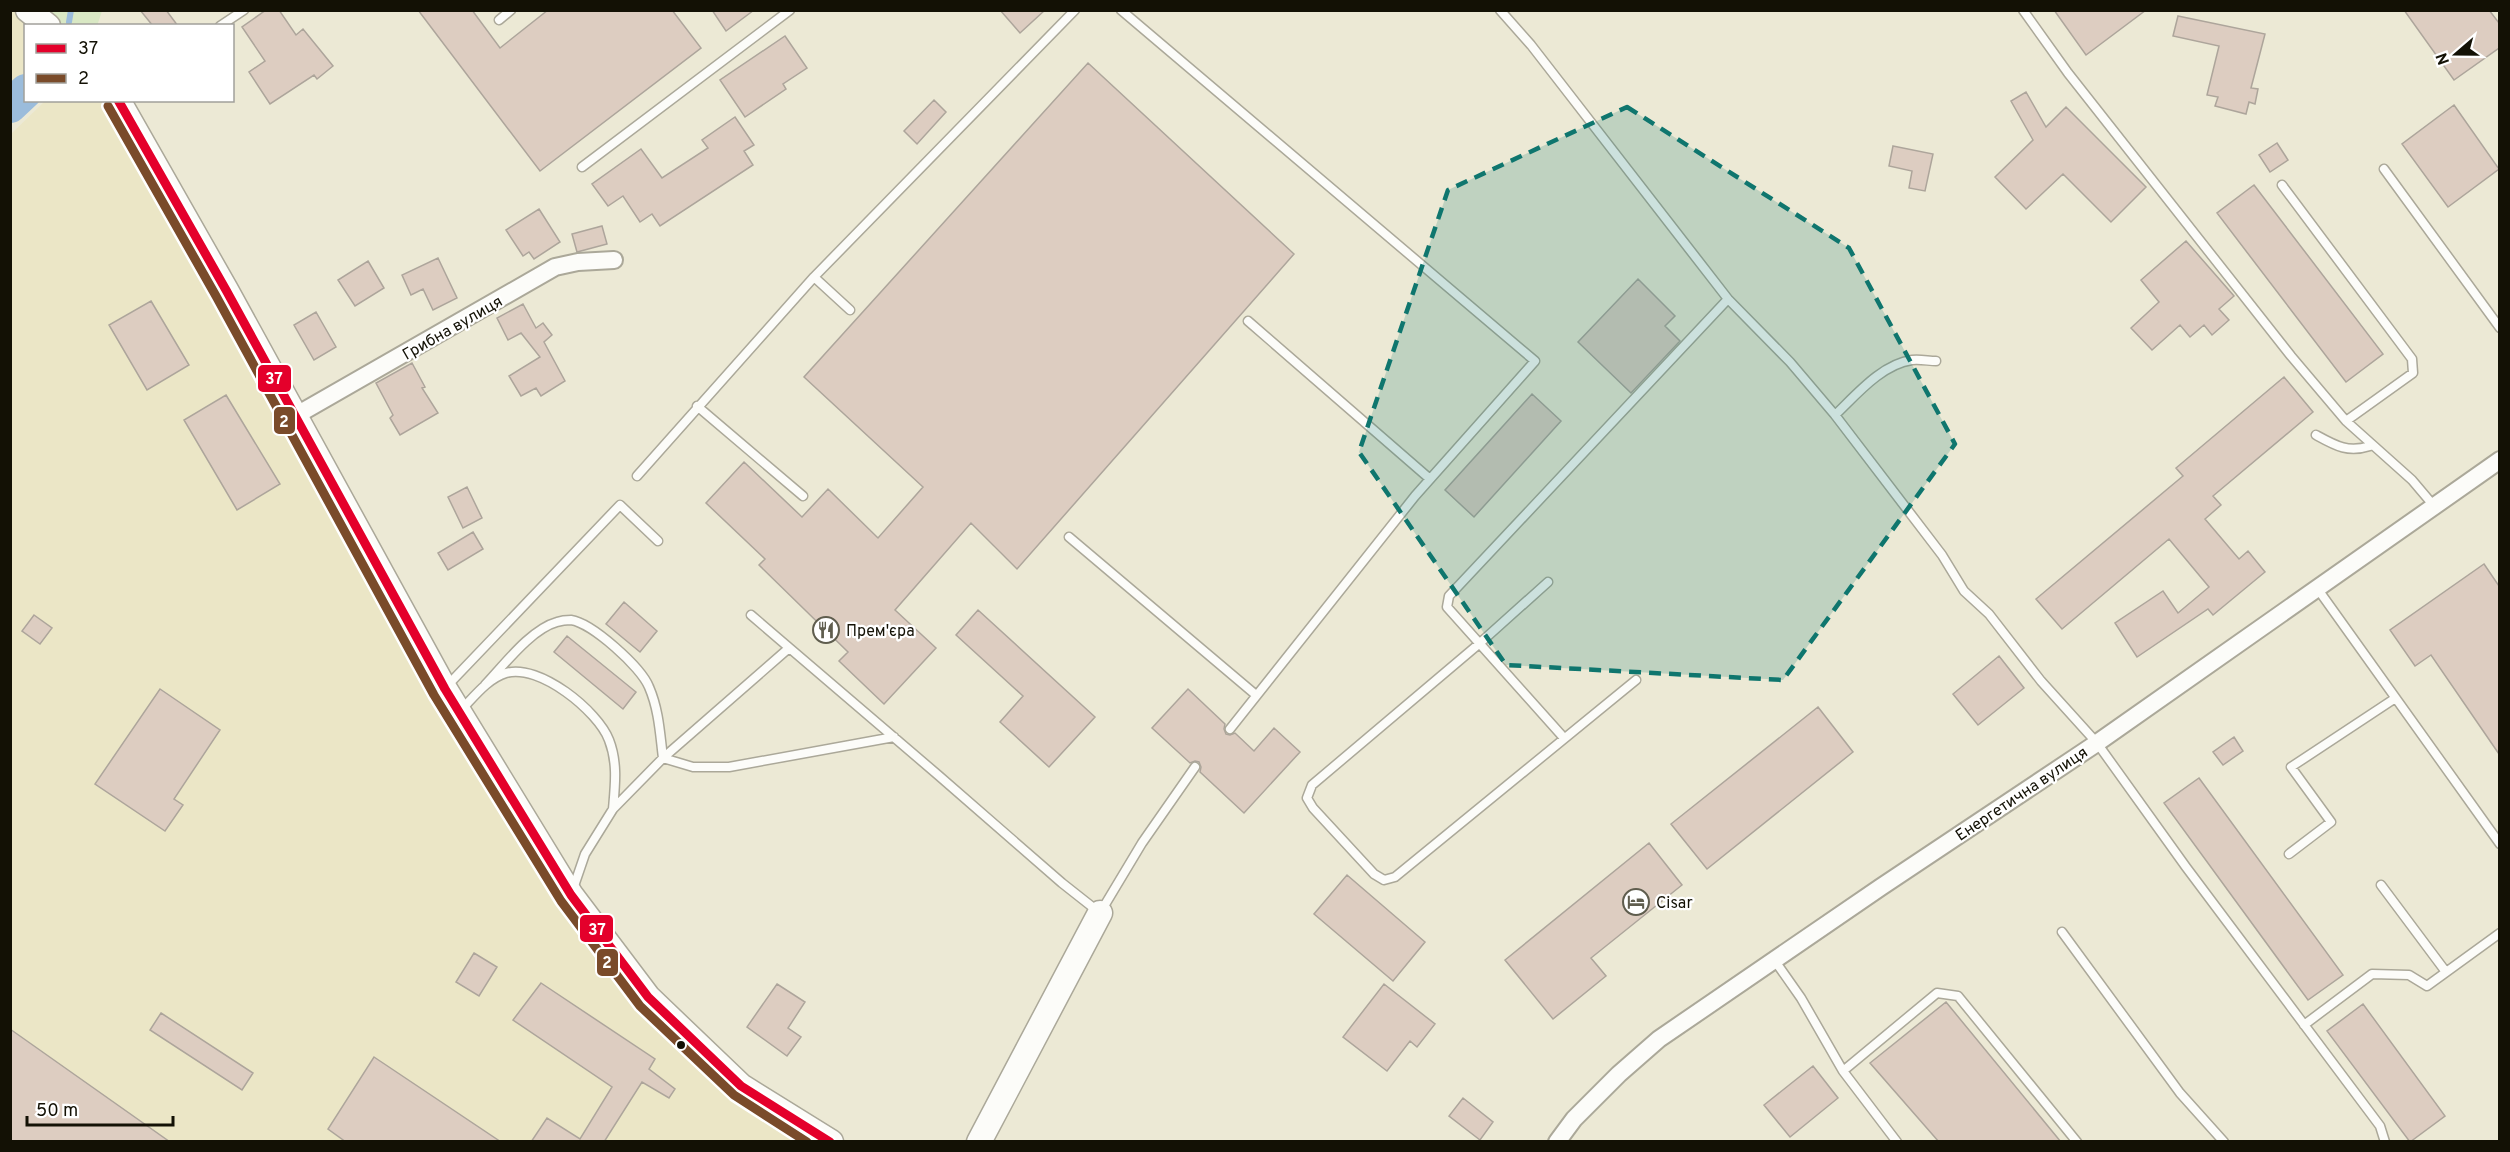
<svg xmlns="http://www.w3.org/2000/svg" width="2510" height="1152" font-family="Overpass,sans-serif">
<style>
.built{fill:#ebe6c6}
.green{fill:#d9e8c4}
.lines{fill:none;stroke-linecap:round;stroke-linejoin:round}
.stream{stroke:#9bbcdb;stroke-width:6}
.river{stroke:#9bbcdb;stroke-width:34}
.building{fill:#ddcdc1;stroke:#ada59b;stroke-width:1.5}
.lane-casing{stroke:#aba899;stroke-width:11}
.street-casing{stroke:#aba899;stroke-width:20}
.secondary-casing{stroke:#aba899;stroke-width:27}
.lane{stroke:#fcfcf9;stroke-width:8}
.street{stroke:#fcfcf9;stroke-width:16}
.secondary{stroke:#fcfcf9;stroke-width:24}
.bus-1-casing{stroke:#fff;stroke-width:14}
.bus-2-casing{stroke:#fff;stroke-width:14}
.bus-1{stroke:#e4002b;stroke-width:9}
.bus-2{stroke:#7a4b2a;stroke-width:9}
.marked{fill:#0f766e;fill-opacity:0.2;stroke:#0f766e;stroke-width:4.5;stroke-dasharray:12 8;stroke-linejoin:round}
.bus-dot{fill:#131105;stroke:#fff;stroke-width:2}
.labels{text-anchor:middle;stroke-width:4.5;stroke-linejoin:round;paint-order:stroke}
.street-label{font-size:16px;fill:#131105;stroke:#fff}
.poi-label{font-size:16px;fill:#131105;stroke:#fff;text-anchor:start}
.line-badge{stroke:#fff;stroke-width:2}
.badge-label{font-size:16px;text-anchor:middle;font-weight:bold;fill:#fff}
</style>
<rect width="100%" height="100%" fill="#ece9d5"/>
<path class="built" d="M11 11H22L40 25 26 26 25 73 11 87Z
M45 101H111L292 417 648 999 825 1141 11 1142V134Z"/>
<path class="green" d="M22 11H102L97 26 40 25Z"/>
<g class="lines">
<path class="stream" d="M69 22 71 10"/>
<path class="river" d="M10 106 26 91"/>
</g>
<path class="building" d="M140 10H166L178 26H153Z
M266 10H279L296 35 303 29 333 66 317 79 314 75 270 104 249 72 265 61 242 27Z
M418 10H472L500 48 548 10H672L701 48 540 171Z
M712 10H754L726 31Z
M1000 10H1045L1020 33Z
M2054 10H2146L2086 55Z
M2404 10H2489L2499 23V48L2454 80Z
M2178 16 2265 34 2251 88 2258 89 2255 104 2249 102 2246 114 2215 106 2218 97 2207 95 2219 46 2173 36Z
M785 36 807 68 783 84 786 89 745 117 720 80Z
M1088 63 1294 254 1017 569 971 523 895 610 936 648 884 704 839 661 848 652 759 565 765 559 706 503 744 462 802 517 828 489 878 538 923 487 804 377Z
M2026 92 2046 127 2066 107 2146 187 2111 222 2063 174 2026 209 1995 177 2033 140 2011 101Z
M934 100 946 112 917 144 904 131Z
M2454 105 2499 169 2448 207 2402 144Z
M735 117 754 145 744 151 753 165 660 226 652 214 640 222 623 196 608 206 592 184 641 149 662 178 708 148 702 140Z
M2277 143 2288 160 2270 172 2259 155Z
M1893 146 1933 154 1925 191 1909 188 1912 171 1889 166Z
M2254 185 2383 354 2346 382 2217 213Z
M539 209 560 242 534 259 529 252 523 256 506 230Z
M602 226 607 244 577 252 572 234Z
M2186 241 2234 296 2219 309 2229 320 2212 335 2204 325 2190 337 2180 325 2152 350 2131 328 2159 302 2141 280Z
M438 258 457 298 433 310 423 289 411 295 402 275Z
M368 261 384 288 355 306 338 280Z
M1638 279 1675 316 1665 326 1680 341 1631 393 1578 342Z
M151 301 189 365 147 390 109 325Z
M523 304 536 328 543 323 552 335 544 342 565 381 541 396 536 388 521 396 509 376 540 357 521 333 508 340 497 318Z
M316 312 336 347 314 360 294 325Z
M412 363 425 387 422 388 438 413 400 435 390 418 393 415 376 383Z
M2284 377 2313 412 2213 496 2221 505 2205 519 2239 559 2248 551 2265 572 2213 615 2208 609 2137 657 2115 623 2163 591 2178 613 2209 587 2169 539 2062 629 2036 599 2183 476 2176 468Z
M1532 394 1561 421 1474 517 1445 490Z
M226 395 280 484 237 510 184 420Z
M467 487 482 518 463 528 448 497Z
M473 532 483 549 448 570 438 553Z
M2484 564 2499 586V754L2431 655 2415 666 2390 630Z
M624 602 657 631 640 652 606 624Z
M978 610 1095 717 1049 767 1000 722 1023 696 956 635Z
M34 615 52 628 40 644 22 631Z
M567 636 636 692 623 709 554 652Z
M1999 656 2024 688 1978 725 1953 694Z
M160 689 220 730 174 799 183 805 165 831 95 784Z
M1188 689 1225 724 1224 729 1226 734 1230 735 1235 733 1254 751 1274 728 1300 752 1244 813 1200 772 1201 767 1199 762 1195 761 1190 763 1152 728Z
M1818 707 1853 752 1707 869 1671 824Z
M2234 737 2243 751 2223 765 2213 752Z
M2199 778 2343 975 2308 1000 2164 803Z
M1649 843 1682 885 1591 958 1606 976 1553 1019 1505 960Z
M1347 875 1425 942 1393 981 1314 914Z
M474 953 497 967 479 996 456 982Z
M541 983 655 1059 649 1069 675 1089 669 1098 642 1082 604 1142H531L547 1118 580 1139 612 1087 513 1020Z
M777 984 805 1002 788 1028 801 1037 787 1056 747 1027Z
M1384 984 1435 1024 1417 1047 1410 1041 1387 1071 1343 1037Z
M1946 1002 2061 1142H1939L1870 1063Z
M2363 1004 2445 1116 2410 1142 2327 1031Z
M161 1013 253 1073 242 1090 150 1030Z
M10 1029 170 1142H10Z
M374 1057 501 1142H346L328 1129Z
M1813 1066 1838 1098 1790 1137 1764 1105Z
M1463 1098 1493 1122 1480 1140 1449 1116Z"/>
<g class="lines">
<defs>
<path id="lane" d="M1121 10 1535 361 1415 496 1230 729
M1500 10 1531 45 1728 299 1790 362 1835 415 1942 555 1964 591 1989 614 2041 681 2097 743 2186 867 2380 1126 2385 1142
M2023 10 2068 73 2291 356 2346 421 2412 480 2434 506
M499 20 511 10
M220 26 244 10
M582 167 790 10
M2384 169 2500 328
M2282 185 2412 359 2413 373 2346 421
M814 277 850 310
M1248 321 1430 479
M697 406 803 496
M1835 415C1856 395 1882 364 1912 360 1920 359 1929 361 1936 361
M2316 435C2336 446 2348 453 2370 446
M637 476 814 277 1075 10
M1069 537 1256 695
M1548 582 1480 643 1312 785 1307 798 1313 808 1374 874 1384 880 1395 877 1636 680
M2317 588 2500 844
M751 615 938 775 1062 883 1100 913 1142 843 1195 767
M485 685C504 665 531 629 557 622 560 621 567 620 571 620 592 623 641 667 649 687 659 710 660 734 663 758L693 767H729L894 737
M447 686 620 505 658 541
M460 711C474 697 487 679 506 673 539 663 598 711 609 740 618 763 615 786 613 809
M1564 738 1447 607 1449 596 1728 299
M2289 854 2331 822 2291 767 2394 699
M2381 885 2446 972
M573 889 585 854 613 809 663 758 789 648
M2062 932 2180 1093 2224 1142
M1775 961 1801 998 1843 1071 1897 1142
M2304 1025 2372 974 2409 975 2427 986 2500 933
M1843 1071 1937 993 1958 996 2077 1142"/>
<path id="street" d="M295 416 555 267 578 262 614 260
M1557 1142 1574 1119 1619 1074 1659 1039 1881 887 2097 743 2500 460"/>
<path id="secondary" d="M28 10 48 26
M118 100 226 290 445 689 571 895 648 997 741 1086 831 1142
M979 1142 1100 913"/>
</defs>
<use href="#lane" class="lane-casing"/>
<use href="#street" class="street-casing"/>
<use href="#secondary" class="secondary-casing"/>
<use href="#lane" class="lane"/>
<use href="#street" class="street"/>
<use href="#secondary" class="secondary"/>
<defs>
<path id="bus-1" d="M118 100 226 290 445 689 571 895 648 997 741 1086 830 1142"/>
<path id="bus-2" d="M108 106 216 296 434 695 561 901 640 1006 734 1095 807 1142"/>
</defs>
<use href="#bus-1" class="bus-1-casing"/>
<use href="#bus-2" class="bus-2-casing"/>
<use href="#bus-1" class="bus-1"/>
<use href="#bus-2" class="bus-2"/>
</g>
<path class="marked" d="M1627 107 1849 248 1955 444 1783 680 1506 665 1359 452 1448 190Z"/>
<defs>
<symbol id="restaurant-ring" viewBox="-11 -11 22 22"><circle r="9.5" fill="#fff" stroke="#5f5d4e" stroke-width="1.5"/><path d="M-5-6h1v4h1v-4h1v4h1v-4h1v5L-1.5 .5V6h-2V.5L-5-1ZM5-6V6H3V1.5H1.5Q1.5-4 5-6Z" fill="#5f5d4e"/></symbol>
<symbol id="hotel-ring" viewBox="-11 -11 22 22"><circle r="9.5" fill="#fff" stroke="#5f5d4e" stroke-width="1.5"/><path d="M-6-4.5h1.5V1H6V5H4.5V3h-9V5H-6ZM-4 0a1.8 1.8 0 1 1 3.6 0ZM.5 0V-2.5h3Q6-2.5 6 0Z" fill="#5f5d4e"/></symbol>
</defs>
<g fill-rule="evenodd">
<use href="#restaurant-ring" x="811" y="615" width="30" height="30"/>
<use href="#hotel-ring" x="1621" y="887" width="30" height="30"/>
</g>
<circle class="bus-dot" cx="681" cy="1045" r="5"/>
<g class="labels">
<g class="street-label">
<text transform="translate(452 327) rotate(-30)" y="6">Грибна вулиця</text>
<text transform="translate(2021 793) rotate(-34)" y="6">Енергетична вулиця</text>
</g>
<g class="poi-label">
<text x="846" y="636">Прем'єра</text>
<text x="1656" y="908">Cisar</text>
</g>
</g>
<g class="line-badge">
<rect x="257" y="364" width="35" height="29" rx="6" fill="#e4002b"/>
<rect x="273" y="406" width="23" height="29" rx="6" fill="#7a4b2a"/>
<rect x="579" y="914" width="35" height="29" rx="6" fill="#e4002b"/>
<rect x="596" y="948" width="23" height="29" rx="6" fill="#7a4b2a"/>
</g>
<g class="badge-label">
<text x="274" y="384">37</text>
<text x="284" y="427">2</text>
<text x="597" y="935">37</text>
<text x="607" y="968">2</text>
</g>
<rect width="2510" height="1152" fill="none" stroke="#131105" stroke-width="24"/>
<rect x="24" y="24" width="210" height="78" fill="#ffffff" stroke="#a1a09b" stroke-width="1.5"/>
<rect x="36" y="44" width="30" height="9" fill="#e4002b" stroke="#a1a09b" stroke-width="1.5"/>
<text x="78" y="54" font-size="18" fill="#131105">37</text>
<rect x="36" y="74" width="30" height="9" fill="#7a4b2a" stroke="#a1a09b" stroke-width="1.5"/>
<text x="78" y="84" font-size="18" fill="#131105">2</text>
<g transform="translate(2456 54) rotate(250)" stroke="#ffffff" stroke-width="4.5" paint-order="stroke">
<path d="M0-4.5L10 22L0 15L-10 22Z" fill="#131105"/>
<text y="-9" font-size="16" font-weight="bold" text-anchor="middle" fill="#131105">N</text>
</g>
<path d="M27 1116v9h146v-9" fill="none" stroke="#131105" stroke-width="3"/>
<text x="36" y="1116" font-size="18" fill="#131105" stroke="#ffffff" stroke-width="4.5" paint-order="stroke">50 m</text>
</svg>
